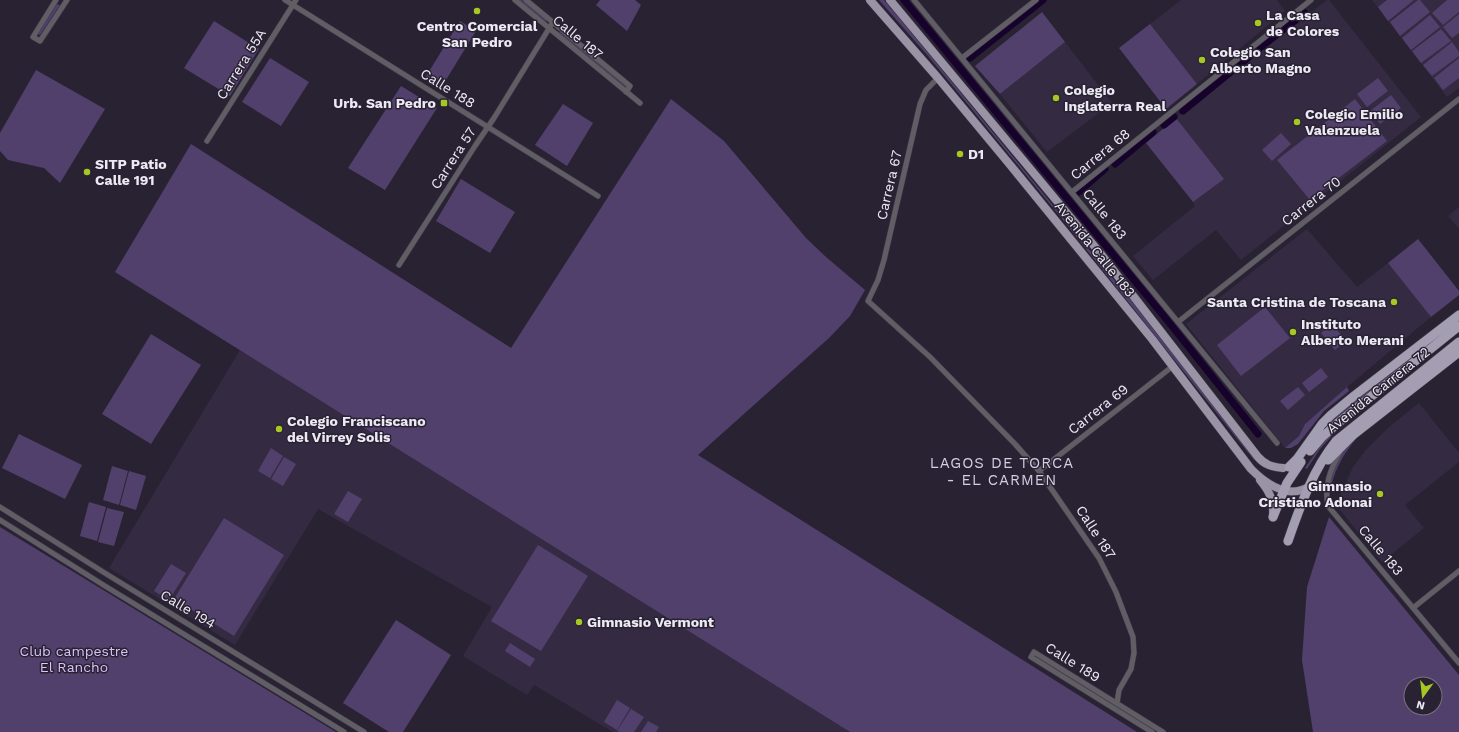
<svg xmlns="http://www.w3.org/2000/svg" width="1459" height="732" font-family="'Work Sans',sans-serif">
<style>
.built{fill:#342b42}
.green{fill:#52406c;fill-rule:evenodd}
.lines{fill:none;stroke-linecap:round;stroke-linejoin:round}
.canal{stroke:#16022b;stroke-width:7}
.minor-casing{stroke:#443e4e;stroke-width:6}
.primary-casing{stroke:#443e4e;stroke-width:9}
.trunk-casing{stroke:#443e4e;stroke-width:10}
.minor{stroke:#605d65;stroke-width:5}
.primary{stroke:#9993a5;stroke-width:8}
.trunk{stroke:#a49eb2;stroke-width:9}
.poi-dot{fill:#a5c823;stroke:#292233;stroke-width:1.5}
.labels{text-anchor:middle;stroke-width:3;stroke-linejoin:round;paint-order:stroke}
.poi-label{font-size:14px;font-weight:bold;fill:#ede9f4;stroke:#292233;text-anchor:start}
.street-label{font-size:14px;fill:#ede9f4;stroke:#292233}
.park-label{font-size:14px;fill:#d8c3fa;stroke:#292233}
.neighbourhood-label{font-size:15px;letter-spacing:1px;fill:#d5cde3;stroke:#292233}
</style>
<rect width="100%" height="100%" fill="#292233"/>
<path class="built" d="M1181 0H1277L1285 11 1197 84 1150 24Z
M1327 0H1329L1421 117 1241 260 1216 230 1153 280 1133 256 1195 206 1193 202 1223 179 1176 118 1250 58Z
M1372 0H1459V88L1447 97Z
M1065 42 1112 103 1047 152 1000 94Z
M1459 207V229L1448 216Z
M1307 229 1357 287 1388 263 1431 317 1347 387 1305 424 1299 436 1285 448 1186 324Z
M240 350 850 732H613L534 685 527 695 463 656 492 607 318 509 235 645 109 568Z
M1419 403 1459 453V462L1405 505 1424 528 1382 562 1336 505 1353 467 1365 451 1389 427Z"/>
<path class="green" d="M519 0H522L546 20V22Z
M600 0H635L641 5 627 31 596 5Z
M879 0H884L901 20 1138 309 1255 459 1254 460 1059 215 928 56Z
M1387 0H1414L1388 21 1378 7Z
M1418 0H1420L1430 12 1400 36 1390 22Z
M1447 0H1459V12L1443 25 1432 13Z
M57 4 60 5 40 35 38 34Z
M1042 12 1065 42 1000 94 975 66Z
M1459 14V33L1452 38 1443 27Z
M1430 15 1440 27 1411 50 1402 38Z
M214 21 259 49 230 96 184 68Z
M460 21 476 31 441 88 425 78Z
M1150 24 1197 84 1166 109 1119 48Z
M1441 29 1451 41 1421 63 1412 51Z
M560 31 626 86V87H625L559 33Z
M1452 42 1459 52V56L1432 76 1423 65Z
M270 58 309 82 281 126 242 102Z
M1459 58V78L1443 90 1434 78Z
M36 70 105 109 60 183 44 168 8 160 0 151V133Z
M1378 78 1388 91 1367 107 1357 94Z
M401 86 437 108 385 190 348 168Z
M1391 95 1401 108 1380 124 1370 111Z
M671 99 724 141 806 238 826 257 865 290 850 316 829 338 698 455 1137 732H850L115 272 191 144 511 348Z
M1355 99 1387 141 1310 200 1277 160Z
M563 104 593 123 567 166 535 145Z
M1176 118 1224 179 1193 202 1146 143Z
M1281 133 1291 144 1272 161 1262 150Z
M461 179 515 212 490 253 436 221Z
M1418 239 1459 291V295L1431 317 1388 263Z
M1265 307 1290 338 1241 376 1217 345Z
M1459 320V322L1335 419 1311 443 1334 418Z
M1332 324 1346 341 1335 350 1321 333Z
M1459 331 1339 428 1320 449 1307 469 1305 468 1325 439Z
M151 334 201 365 151 444 102 414Z
M1321 368 1328 377 1309 392 1302 383Z
M1298 387 1305 395 1288 410 1280 401Z
M1347 387 1349 391 1324 411 1298 444 1291 448H1285L1299 436 1305 424Z
M19 434 82 465 65 499 2 468Z
M1353 438 1355 440C1341 457 1333 474 1329 495 1329 472 1340 455 1353 438Z
M271 448 283 456 270 478 258 471Z
M284 457 296 464 283 486 271 479Z
M112 466 128 471 119 505 103 500Z
M129 471 146 476 136 510 120 505Z
M348 491 362 499 348 522 334 514Z
M89 502 106 507 97 541 80 536Z
M107 508 124 512 114 546 98 542Z
M1329 517 1459 675V732H1313L1302 660 1307 587ZM1411 684H1435V708H1411Z
M224 518 284 555 234 636 174 599Z
M0 527 336 732H0Z
M538 545 588 576 541 651 491 621Z
M171 564 186 573 169 600 154 591Z
M396 620 451 655 403 732H389L343 703Z
M510 643 535 659 530 667 505 651Z
M1056 668 1159 732H1157L1055 669Z
M617 700 630 708 617 730 604 722Z
M631 709 644 717 634 732H620L617 731Z
M648 721 659 727 656 732H641Z"/>
<g class="lines">
<path class="canal" d="M904 0 1167 320 1258 434
M1252 54 1305 13
M970 58 1043 0
M1183 111 1249 57
M1164 125 1174 117
M1115 164 1153 132
M1079 192 1105 169"/>
<defs>
<path id="minor" d="M56 0 33 37 40 41 67 0
M285 0 598 196
M515 0 640 103
M526 0 630 86 626 92
M914 0 1277 443
M962 58 1036 0
M938 78 926 90 920 104 884 260 878 280 868 301 930 357 1015 444 1039 471 1099 558 1116 592 1133 637 1134 653 1131 669 1119 690 1117 703
M207 141 296 0
M1072 192 1311 0
M399 265 475 146 494 118 553 22
M1178 322 1459 99
M1340 452C1330 470 1324 486 1328 506L1459 663
M1039 471 1173 366
M0 507 108 575 364 732
M0 520 105 586 344 732
M1413 608 1459 571
M1152 732 1031 657 1034 652 1163 732"/>
<path id="primary" d="M870 0 938 78 1011 166 1152 339 1251 469C1266 484 1289 500 1310 486
M890 0 1100 253 1258 457C1265 465 1272 467 1283 468
M1260 480C1269 491 1274 500 1273 515"/>
<path id="trunk" d="M1310 451 1321 438 1338 423 1459 326
M1328 460 1353 435 1459 352
M1289 467 1297 459 1322 424 1331 415 1354 396 1459 315
M1273 517 1287 483 1301 462
M1288 541C1300 507 1312 471 1336 441L1459 342"/>
</defs>
<use href="#minor" class="minor-casing"/>
<use href="#primary" class="primary-casing"/>
<use href="#trunk" class="trunk-casing"/>
<use href="#minor" class="minor"/>
<use href="#primary" class="primary"/>
<use href="#trunk" class="trunk"/>
</g>
<g class="poi-dot">
<circle cx="477" cy="11" r="4"/>
<circle cx="1258" cy="23" r="4"/>
<circle cx="1202" cy="60" r="4"/>
<circle cx="1056" cy="98" r="4"/>
<rect x="440" y="99" width="8" height="8" rx="2"/>
<circle cx="1297" cy="122" r="4"/>
<circle cx="960" cy="154" r="4"/>
<circle cx="87" cy="172" r="4"/>
<circle cx="1394" cy="302" r="4"/>
<circle cx="1293" cy="332" r="4"/>
<circle cx="279" cy="429" r="4"/>
<circle cx="1380" cy="494" r="4"/>
<circle cx="579" cy="622" r="4"/>
</g>
<g class="labels">
<g class="poi-label">
<text x="1266" y="20">La Casa<tspan x="1266" dy="16">de Colores</tspan></text>
<text x="477" y="31" text-anchor="middle">Centro Comercial<tspan x="477" dy="16">San Pedro</tspan></text>
<text x="1210" y="57">Colegio San<tspan x="1210" dy="16">Alberto Magno</tspan></text>
<text x="1064" y="95">Colegio<tspan x="1064" dy="16">Inglaterra Real</tspan></text>
<text x="436" y="108" text-anchor="end">Urb. San Pedro</text>
<text x="1305" y="119">Colegio Emilio<tspan x="1305" dy="16">Valenzuela</tspan></text>
<text x="968" y="159">D1</text>
<text x="95" y="169">SITP Patio<tspan x="95" dy="16">Calle 191</tspan></text>
<text x="1386" y="307" text-anchor="end">Santa Cristina de Toscana</text>
<text x="1301" y="329">Instituto<tspan x="1301" dy="16">Alberto Merani</tspan></text>
<text x="287" y="426">Colegio Franciscano<tspan x="287" dy="16">del Virrey Solis</tspan></text>
<text x="1372" y="491" text-anchor="end">Gimnasio<tspan x="1372" dy="16">Cristiano Adonai</tspan></text>
<text x="587" y="627">Gimnasio Vermont</text>
</g>
<g class="street-label">
<text transform="translate(578 37) rotate(40)" y="5">Calle 187</text>
<text transform="translate(241 64) rotate(-58)" y="5">Carrera 55A</text>
<text transform="translate(448 88) rotate(32)" y="5">Calle 188</text>
<text transform="translate(1100 154) rotate(-39)" y="5">Carrera 68</text>
<text transform="translate(453 158) rotate(-57)" y="5">Carrera 57</text>
<text transform="translate(889 185) rotate(-77)" y="5">Carrera 67</text>
<text transform="translate(1311 201) rotate(-38)" y="5">Carrera 70</text>
<text transform="translate(1105 214) rotate(51)" y="5">Calle 183</text>
<text transform="translate(1095 249) rotate(51)" y="5">Avenida Calle 183</text>
<text transform="translate(1378 390) rotate(-39)" y="5">Avenida Carrera 72</text>
<text transform="translate(1098 409) rotate(-38)" y="5">Carrera 69</text>
<text transform="translate(1096 532) rotate(57)" y="5">Calle 187</text>
<text transform="translate(1381 550) rotate(50)" y="5">Calle 183</text>
<text transform="translate(188 609) rotate(31)" y="5">Calle 194</text>
<text transform="translate(1073 662) rotate(32)" y="5">Calle 189</text>
</g>
<g class="park-label">
<text x="74" y="656">Club campestre<tspan x="74" dy="16">El Rancho</tspan></text>
</g>
<g class="neighbourhood-label">
<text x="1002" y="468">LAGOS DE TORCA<tspan x="1002" dy="17">- EL CARMEN</tspan></text>
</g>
</g>
<g transform="translate(1423 696) rotate(195)"><circle r="19" fill="#292233" stroke="#777280"/>
<path d="M0-3L7 15L0 10L-7 15Z" fill="#a5c823"/>
<text y="-6" font-size="11" font-weight="bold" text-anchor="middle" fill="#ede9f4">N</text>
</g>
</svg>
